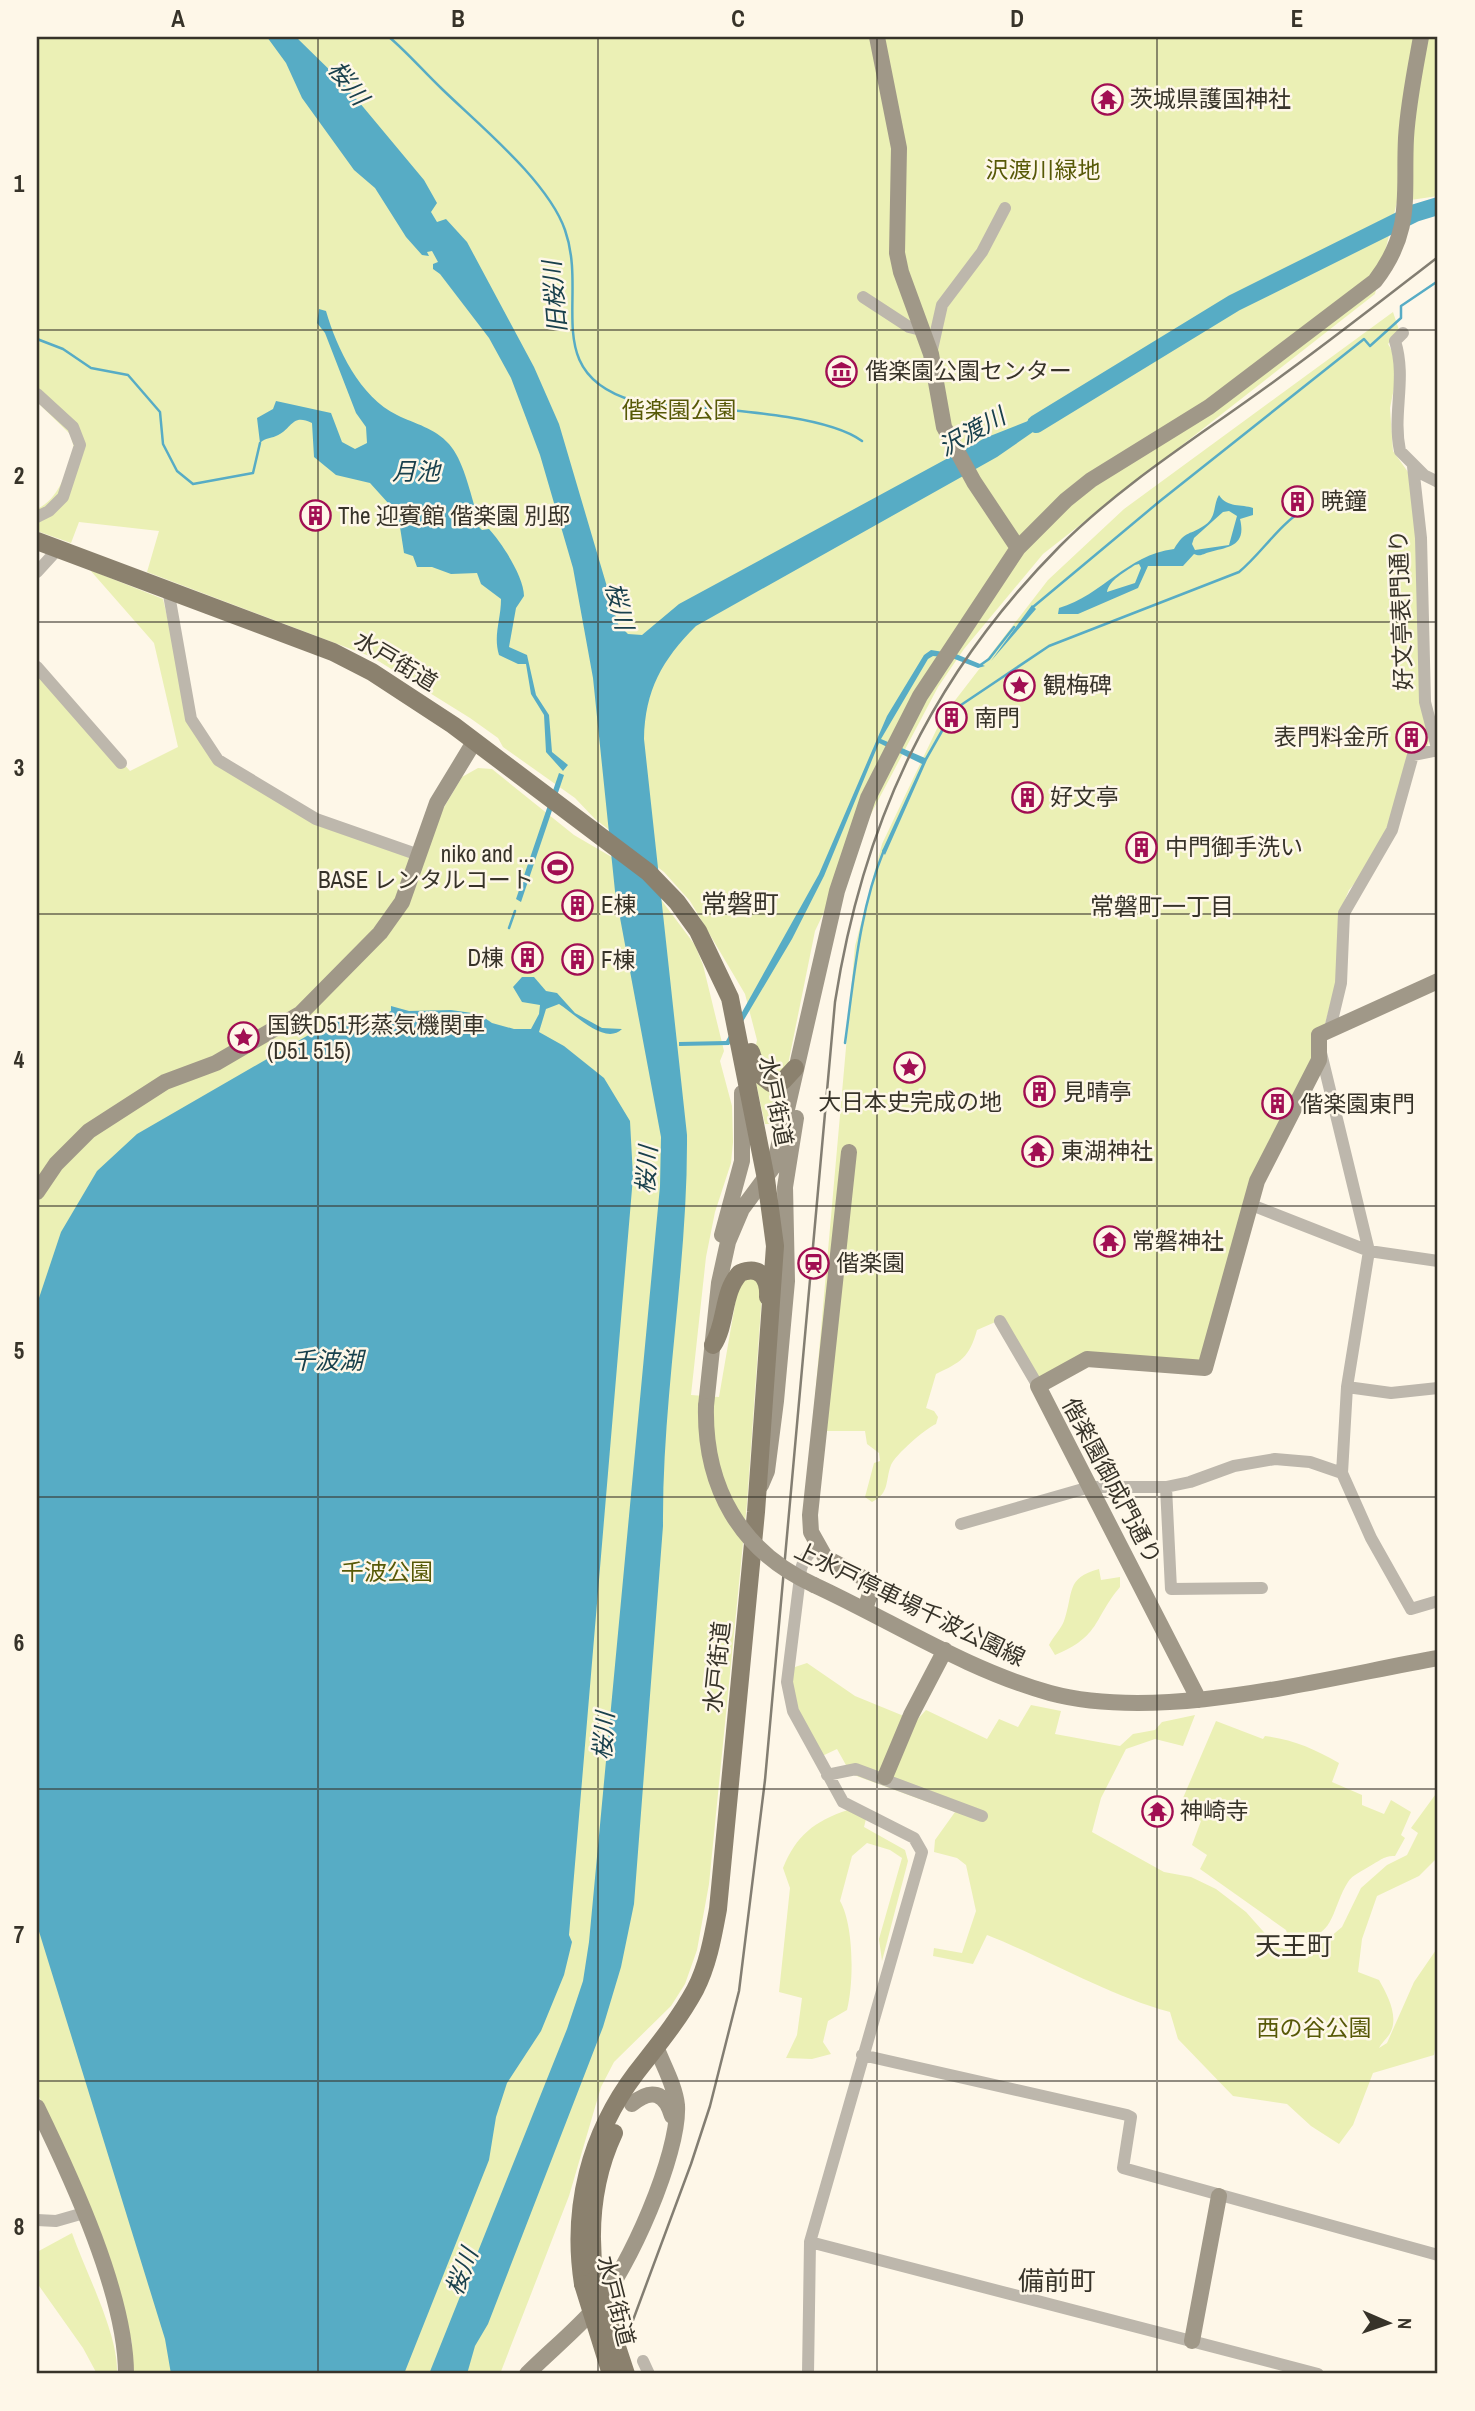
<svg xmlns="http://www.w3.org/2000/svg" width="1475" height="2411" font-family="'Archivo Narrow','Noto Sans JP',sans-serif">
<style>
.green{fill:#ebf0b5}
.water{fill:#57acc5;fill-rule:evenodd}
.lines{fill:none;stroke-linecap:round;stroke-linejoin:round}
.stream{stroke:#57acc5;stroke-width:2.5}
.river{stroke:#57acc5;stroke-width:18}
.street{stroke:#bdb7ac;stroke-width:12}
.secondary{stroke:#a09888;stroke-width:16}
.primary{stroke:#8b816e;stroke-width:18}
.rail{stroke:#837e72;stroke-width:2.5}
.secondary-bridge{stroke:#a09888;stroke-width:16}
.primary-bridge{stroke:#8b816e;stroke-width:18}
.grid{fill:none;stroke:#373329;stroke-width:2;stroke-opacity:0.55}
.labels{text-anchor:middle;stroke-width:5;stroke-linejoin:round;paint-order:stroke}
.poi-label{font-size:23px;fill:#373329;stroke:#fef7e8;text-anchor:start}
.park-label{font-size:23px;fill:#575907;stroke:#fef7e8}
.street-label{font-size:23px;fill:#373329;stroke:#fef7e8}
.water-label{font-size:24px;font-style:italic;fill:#19404c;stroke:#fef7e8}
.neighbourhood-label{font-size:24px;fill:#373329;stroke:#fef7e8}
.quarter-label{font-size:26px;fill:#373329;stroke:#fef7e8}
.neatline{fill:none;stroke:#373329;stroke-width:2.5}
.grid-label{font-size:23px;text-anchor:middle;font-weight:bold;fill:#373329}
</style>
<rect width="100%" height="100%" fill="#fef7e8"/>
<path class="green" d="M37 37H1438V196L1397 202 1375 294 1043 554 964 649 938 687 873 810 815 931 776 1124H765L752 1065 757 1040 745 994 690 901 664 872 595 819 575 798 503 747 498 738 470 718 372 657 147 572 159 531 79 522 71 543 37 531V509C59 499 66 472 75 451L70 434 37 402Z
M1393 312 1399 330 1388 344 1399 363 1390 408 1393 451 1408 472 1413 492 1430 739 1425 753 1409 752 1391 818 1370 865 1349 890 1341 909 1336 983 1316 1058 1275 1131 1200 1364 1087 1357 1038 1384 1000 1320 977 1330C969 1358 961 1362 936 1374L926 1408 934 1411 938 1417 936 1424C926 1428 895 1455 891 1465 885 1481 890 1493 872 1502L865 1497 874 1463 880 1461 879 1453 867 1444 865 1431H812L855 946 882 844 943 716 1048 580 1124 509Z
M90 570 163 599 191 719 218 760 316 819 409 855 437 819 462 777 478 768 492 769 574 835 627 866 656 893 695 945 703 965 724 1051 720 1061 732 1106 733 1142 731 1163 715 1212 706 1257 691 1395 719 1397 738 1287 747 1278 757 1280 762 1294 747 1503 709 1884 697 1950 685 1984 671 2006 614 2062 601 2087 569 2196 500 2374H132V2343L123 2309 52 2122 37 2093V667L130 771 178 747 154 643Z
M1099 1569 1101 1580 1120 1577V1587C1093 1619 1101 1636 1055 1655L1049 1645C1053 1637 1061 1629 1064 1621 1074 1593 1065 1578 1099 1569Z
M807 1663 855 1696 916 1721 926 1710 987 1739 999 1719 1018 1727 1031 1705 1061 1711 1055 1734 1120 1746 1133 1734 1155 1730 1162 1722 1195 1715 1183 1746 1155 1739 1126 1749 1101 1798 1092 1832 1164 1872 1191 1877 1216 1889 1246 1912 1277 1947 1310 1954 1342 1927 1361 1888 1387 1865 1407 1855 1418 1833 1411 1828 1438 1791 1436 1859 1419 1876 1377 1896 1362 1939 1358 1972 1379 1980C1388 1996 1400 2018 1389 2035 1386 2039 1381 2044 1379 2048L1387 2043 1414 1982 1438 1947V2032L1434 2055 1373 2073 1353 2125 1339 2144 1311 2126 1287 2104 1233 2096 1178 2039 1170 2012C1107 1995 1048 1959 987 1935L973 1964 933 1956 934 1948 962 1953 976 1911 966 1865 957 1858 934 1852 935 1840 955 1812 851 1774 837 1749 818 1758 793 1711 789 1669Z
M1216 1721 1263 1739 1265 1736C1292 1739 1315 1749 1339 1763L1332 1782 1362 1795V1805L1384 1814 1391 1800 1411 1812 1401 1835 1405 1838 1395 1856C1385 1855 1379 1861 1370 1866 1364 1870 1352 1875 1348 1882 1330 1910 1335 1948 1287 1933L1286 1930 1200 1869 1207 1855 1192 1845 1201 1821 1190 1814 1193 1808 1183 1798Z
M848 1810 866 1819 864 1827 905 1850 908 1861 882 1961 879 1939 902 1858 890 1850 867 1843 852 1856 840 1901C854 1925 854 1983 847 2010L828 2021 823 2042 831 2054 812 2059 786 2058 797 2035 802 1998 779 1992 790 1888 783 1868C796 1836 814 1821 848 1810Z
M72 2233C86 2273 119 2335 117 2374H97L83 2348 37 2283V2252Z"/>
<path class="water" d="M267 37H296L344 84 424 180 437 203 431 212 437 222 446 219 467 242 534 367 559 424 618 624 628 634 642 635 679 604 985 438 1053 411 1056 416 997 457 696 626C662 660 645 690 644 739L687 1135C688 1266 662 1396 663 1526L634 1904 621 1967 603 2027 488 2324 475 2346 467 2374H429L567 2029 583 1981 589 1942 660 1186 661 1137 615 891 593 678 573 568 540 455 511 378 489 338 440 274 433 269V264L438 262 432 251 427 252 429 256 422 255 406 237 375 188 354 170 302 98 286 63Z
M319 309 326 311C337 349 360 397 397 415 415 424 435 428 449 444 464 461 470 493 477 514L475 523 482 530 489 529C502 543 524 577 524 596L516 608 509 647 527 655 536 695 549 715 552 752 568 765 563 771 546 752 544 715 531 694 526 664H518L499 655C493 635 501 620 501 599L481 584 477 573 451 574 432 567H417L413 556 404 553 398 514 370 483 336 475 314 457 312 423C291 413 293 429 276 436 269 439 267 437 260 443L257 418 273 409 276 401 331 413 342 442 355 449 367 443 366 427 356 413 325 333 317 323Z
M1219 495C1227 508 1242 504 1253 508V515L1240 519C1247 547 1227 547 1210 552 1202 554 1201 557 1194 554L1183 566H1148L1138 588 1078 614H1058L1059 608C1103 595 1126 555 1174 549 1186 529 1190 536 1205 525 1217 517 1213 504 1219 495ZM1229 511 1237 516 1229 545 1195 550 1192 544 1194 538 1223 512ZM1135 565 1139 564 1141 568 1135 583 1107 592C1109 580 1125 572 1135 565Z
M1032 605 1036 609 991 661Z
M931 650 956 654 985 666 978 668 952 658 933 656 928 659 881 739 925 758 946 721 948 723 927 760 885 855 882 851 922 764 879 743 824 876 792 939 729 1045 679 1046V1042L726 1041 819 874 887 716 924 655Z
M559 773 564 775 521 902 516 899Z
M522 977H534L546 991 557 993 575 1013 602 1028 622 1029C605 1046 575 1014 559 1004L546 1009 539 1032 564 1046 604 1078 630 1121 633 1177 569 1935 572 1942 564 1975 541 2031 507 2083 496 2117 489 2160 404 2374H171L165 2339 37 1925V1304L61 1232 97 1171 137 1134 345 1014 347 1023 372 1021 391 1011V1006L409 1011 451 1010 479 1014 492 1023 514 1029H531L539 1014 540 1005 522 1002 513 987Z"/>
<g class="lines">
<path class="stream" d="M389 37C408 53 424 72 442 89 479 125 548 181 565 230 589 298 539 373 634 401 691 409 820 410 862 441
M37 339 63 349 91 368 128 375 160 412 163 444 177 471 193 484 253 473 260 443
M1033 607 1160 501 1364 339 1370 346 1401 318V306L1438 281
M979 666 989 659 1014 627
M961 705 1049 646 1239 572C1262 553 1279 524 1305 509
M946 724 956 710
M509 928 515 911
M845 1043C854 978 859 911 884 850"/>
<path class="river" d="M1036 424 1234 303 1415 213 1438 206"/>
<path class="street" d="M863 297 909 327 921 330
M1403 333 1395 341C1407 379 1392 413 1400 451L1424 475 1438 482
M931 354 942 305 982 252 1005 208
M37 394 73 427 80 445 63 497 49 511 37 517
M1413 466 1421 538 1425 702 1438 752
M37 572 58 549
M168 589 191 719 218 760 316 819 416 854
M37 667 121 763
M1330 1029 1341 983 1344 913 1392 830 1413 755 1438 750
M1321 1053 1369 1251 1347 1387 1342 1473 1371 1538 1411 1609 1438 1601
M1249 1204 1369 1251 1438 1261
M1000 1321 1038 1386
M1347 1387 1391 1393 1438 1388
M1166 1487 1171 1589 1262 1588
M961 1524 1090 1487H1166L1190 1482 1234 1466 1275 1459 1310 1462 1342 1473
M827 1775 856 1769 982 1816
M862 2055 1127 2115 1131 2117 1123 2168 1438 2255
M37 2220 56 2221 84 2213
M810 2242 1318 2374
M643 2361 649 2374
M808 2374 810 2242 922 1852 914 1838 843 1802 793 1711 787 1682 801 1569 804 1560 817 1545"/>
<path class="secondary" d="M877 37 899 148 897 253 901 272 931 354 944 427 974 482 1018 548
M849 1152 810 1515 811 1532 825 1557 869 1581 870 1594 865 1609
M37 1192 56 1164 89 1131 165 1082 216 1063 300 1014 380 933 402 902 437 803 474 742
M722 1235 742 1161V1093
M706 1406 719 1283 728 1242 742 1209 774 1166 837 891 868 798 920 696 1018 548 1066 500 1091 480 1209 407 1375 281C1414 230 1403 196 1406 138 1408 104 1415 70 1421 37
M761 1485 767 1471 776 1401 787 1281 785 1187 796 1118
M814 1585C892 1621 967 1670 1050 1693 1162 1723 1324 1678 1438 1658
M1199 1700 1038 1386 1087 1359 1205 1368 1257 1181 1319 1060V1035L1438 981
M885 1777 911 1715 945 1650
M632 2104C651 2088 665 2092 672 2116
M37 2107C72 2179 126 2295 126 2374
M1192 2341 1219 2196
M527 2374C550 2351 575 2331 596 2307 628 2271 680 2153 677 2105 675 2086 664 2067 657 2049"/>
<path class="primary" d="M37 541 333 652 372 672 453 725 648 872 677 902 698 931 730 998 766 1179 775 1246 756 1512 718 1909C713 1936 708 1965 695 1990 678 2021 657 2046 636 2073 590 2134 571 2208 583 2284
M751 1052 758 1073 771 1083 783 1081 795 1068
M713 1345C727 1323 722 1292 740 1273 760 1265 769 1278 768 1297
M595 2280C588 2229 592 2180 614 2133"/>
<path class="rail" d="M613 2374 691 2164 710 2106 739 1991 765 1780 835 1002C863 823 931 676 1060 546 1121 485 1196 438 1265 388 1324 346 1381 301 1438 257"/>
<path class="secondary-bridge" d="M706 1406C704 1487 740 1551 814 1585"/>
<path class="primary-bridge" d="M595 2280 626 2374
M583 2284 611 2374"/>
</g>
<path class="grid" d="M318 37V2374M598 37V2374M877 37V2374M1157 37V2374M37 330H1438M37 622H1438M37 914H1438M37 1206H1438M37 1497H1438M37 1789H1438M37 2081H1438"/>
<defs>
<symbol id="temple-ring" viewBox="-11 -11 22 22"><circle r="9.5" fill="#fef7e8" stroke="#a10e52" stroke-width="1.5"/><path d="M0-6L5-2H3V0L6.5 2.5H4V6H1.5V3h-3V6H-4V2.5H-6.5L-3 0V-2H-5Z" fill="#a10e52"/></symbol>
<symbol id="museum-ring" viewBox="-11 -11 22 22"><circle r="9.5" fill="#fef7e8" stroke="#a10e52" stroke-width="1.5"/><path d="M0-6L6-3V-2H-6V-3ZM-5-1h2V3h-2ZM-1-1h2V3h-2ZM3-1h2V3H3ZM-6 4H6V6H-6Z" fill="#a10e52"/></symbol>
<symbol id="building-ring" viewBox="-11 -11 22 22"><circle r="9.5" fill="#fef7e8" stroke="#a10e52" stroke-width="1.5"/><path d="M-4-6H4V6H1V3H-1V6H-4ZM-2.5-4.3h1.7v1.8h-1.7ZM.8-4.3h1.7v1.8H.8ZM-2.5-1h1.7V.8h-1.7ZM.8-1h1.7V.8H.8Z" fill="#a10e52"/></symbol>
<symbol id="sight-ring" viewBox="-11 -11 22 22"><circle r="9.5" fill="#fef7e8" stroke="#a10e52" stroke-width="1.5"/><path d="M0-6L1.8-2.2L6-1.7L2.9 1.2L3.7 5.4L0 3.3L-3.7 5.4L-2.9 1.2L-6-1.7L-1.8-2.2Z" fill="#a10e52"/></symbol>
<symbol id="stadium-ring" viewBox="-11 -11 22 22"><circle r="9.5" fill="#fef7e8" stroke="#a10e52" stroke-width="1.5"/><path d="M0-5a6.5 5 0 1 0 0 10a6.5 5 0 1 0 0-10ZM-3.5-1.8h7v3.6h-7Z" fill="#a10e52"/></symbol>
<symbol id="station-ring" viewBox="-11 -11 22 22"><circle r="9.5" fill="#fef7e8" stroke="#a10e52" stroke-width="1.5"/><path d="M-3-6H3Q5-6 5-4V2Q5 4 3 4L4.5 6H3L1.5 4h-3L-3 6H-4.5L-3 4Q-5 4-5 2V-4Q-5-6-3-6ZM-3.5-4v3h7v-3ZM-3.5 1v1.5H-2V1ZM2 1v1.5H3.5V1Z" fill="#a10e52"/></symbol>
</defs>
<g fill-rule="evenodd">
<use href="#temple-ring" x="1090" y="82" width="35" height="35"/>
<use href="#museum-ring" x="824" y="354" width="35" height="35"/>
<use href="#building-ring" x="1280" y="484" width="35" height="35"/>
<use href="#building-ring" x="298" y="498" width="35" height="35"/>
<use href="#sight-ring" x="1002" y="668" width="35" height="35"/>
<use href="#building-ring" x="934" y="700" width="35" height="35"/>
<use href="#building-ring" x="1394" y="720" width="35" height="35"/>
<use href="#building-ring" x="1010" y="780" width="35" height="35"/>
<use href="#building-ring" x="1124" y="830" width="35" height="35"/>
<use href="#stadium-ring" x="540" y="850" width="35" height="35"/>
<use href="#building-ring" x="560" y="888" width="35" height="35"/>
<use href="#building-ring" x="510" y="940" width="35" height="35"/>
<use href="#building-ring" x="560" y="942" width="35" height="35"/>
<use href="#sight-ring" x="226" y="1020" width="35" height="35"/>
<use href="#sight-ring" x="892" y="1050" width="35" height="35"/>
<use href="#building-ring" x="1022" y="1074" width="35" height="35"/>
<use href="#building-ring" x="1260" y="1086" width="35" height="35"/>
<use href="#temple-ring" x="1020" y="1134" width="35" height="35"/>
<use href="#temple-ring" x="1092" y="1224" width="35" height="35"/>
<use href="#station-ring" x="796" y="1246" width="35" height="35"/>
<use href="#temple-ring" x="1140" y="1794" width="35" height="35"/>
</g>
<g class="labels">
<g class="poi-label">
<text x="1130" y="107">茨城県護国神社</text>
<text x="865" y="379">偕楽園公園センター</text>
<text x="1321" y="509">暁鐘</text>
<text x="338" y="524">The 迎賓館 偕楽園 別邸</text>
<text x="1043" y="693">観梅碑</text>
<text x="974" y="726">南門</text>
<text x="1389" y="745" text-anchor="end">表門料金所</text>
<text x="1050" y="805">好文亭</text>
<text x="1165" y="855">中門御手洗い</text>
<text x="534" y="862" text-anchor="end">niko and ...<tspan x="534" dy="26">BASE レンタルコート</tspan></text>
<text x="601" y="913">E棟</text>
<text x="504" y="966" text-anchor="end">D棟</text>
<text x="601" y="968">F棟</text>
<text x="267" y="1033">国鉄D51形蒸気機関車<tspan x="267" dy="26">(D51 515)</tspan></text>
<text x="1063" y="1100">見晴亭</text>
<text x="910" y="1110" text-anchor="middle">大日本史完成の地</text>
<text x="1300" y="1112">偕楽園東門</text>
<text x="1061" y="1159">東湖神社</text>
<text x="1132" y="1249">常磐神社</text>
<text x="836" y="1271">偕楽園</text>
<text x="1180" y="1819">神崎寺</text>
</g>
<g class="park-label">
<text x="1043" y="178">沢渡川緑地</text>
<text x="679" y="418">偕楽園公園</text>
<text x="387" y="1580">千波公園</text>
<text x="1314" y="2036">西の谷公園</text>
</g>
<g class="street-label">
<text transform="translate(1401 610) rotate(-92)" y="8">好文亭表門通り</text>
<text transform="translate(396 661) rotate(31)" y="8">水戸街道</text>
<text transform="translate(776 1101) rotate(79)" y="8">水戸街道</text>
<text transform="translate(1112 1481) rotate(62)" y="8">偕楽園御成門通り</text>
<text transform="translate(910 1604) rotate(26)" y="8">上水戸停車場千波公園線</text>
<text transform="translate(717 1667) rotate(-84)" y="8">水戸街道</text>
<text transform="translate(616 2301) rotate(76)" y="8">水戸街道</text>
</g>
<g class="water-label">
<text transform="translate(348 83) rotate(52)" y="8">桜川</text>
<text transform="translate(555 297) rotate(-95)" y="8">旧桜川</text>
<text transform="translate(972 432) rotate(-29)" y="8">沢渡川</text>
<text x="416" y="480">月池</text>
<text transform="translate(619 606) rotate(76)" y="8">桜川</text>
<text transform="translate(647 1170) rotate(-86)" y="8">桜川</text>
<text x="327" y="1369">千波湖</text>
<text transform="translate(604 1736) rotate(-86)" y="8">桜川</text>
<text transform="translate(462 2272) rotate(-69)" y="8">桜川</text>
</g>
<g class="neighbourhood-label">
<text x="1162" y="915">常磐町一丁目</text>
</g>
<g class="quarter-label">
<text x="740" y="913">常磐町</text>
<text x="1294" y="1955">天王町</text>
<text x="1057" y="2290">備前町</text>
</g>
</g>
<rect width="1475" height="2411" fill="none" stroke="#fef7e8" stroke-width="77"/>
<g transform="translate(1388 2323) rotate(92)" stroke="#fef7e8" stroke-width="5" paint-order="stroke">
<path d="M0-5L12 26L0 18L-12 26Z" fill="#373329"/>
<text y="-10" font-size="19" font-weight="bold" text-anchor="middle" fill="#373329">N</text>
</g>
<rect x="38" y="38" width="1398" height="2334" class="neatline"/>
<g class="grid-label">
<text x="178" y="27">A</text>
<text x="458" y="27">B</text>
<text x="738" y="27">C</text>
<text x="1017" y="27">D</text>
<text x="1297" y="27">E</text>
<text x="19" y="192">1</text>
<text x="19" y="484">2</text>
<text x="19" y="776">3</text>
<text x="19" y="1068">4</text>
<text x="19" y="1359">5</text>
<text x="19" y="1651">6</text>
<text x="19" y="1943">7</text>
<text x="19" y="2235">8</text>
</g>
</svg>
